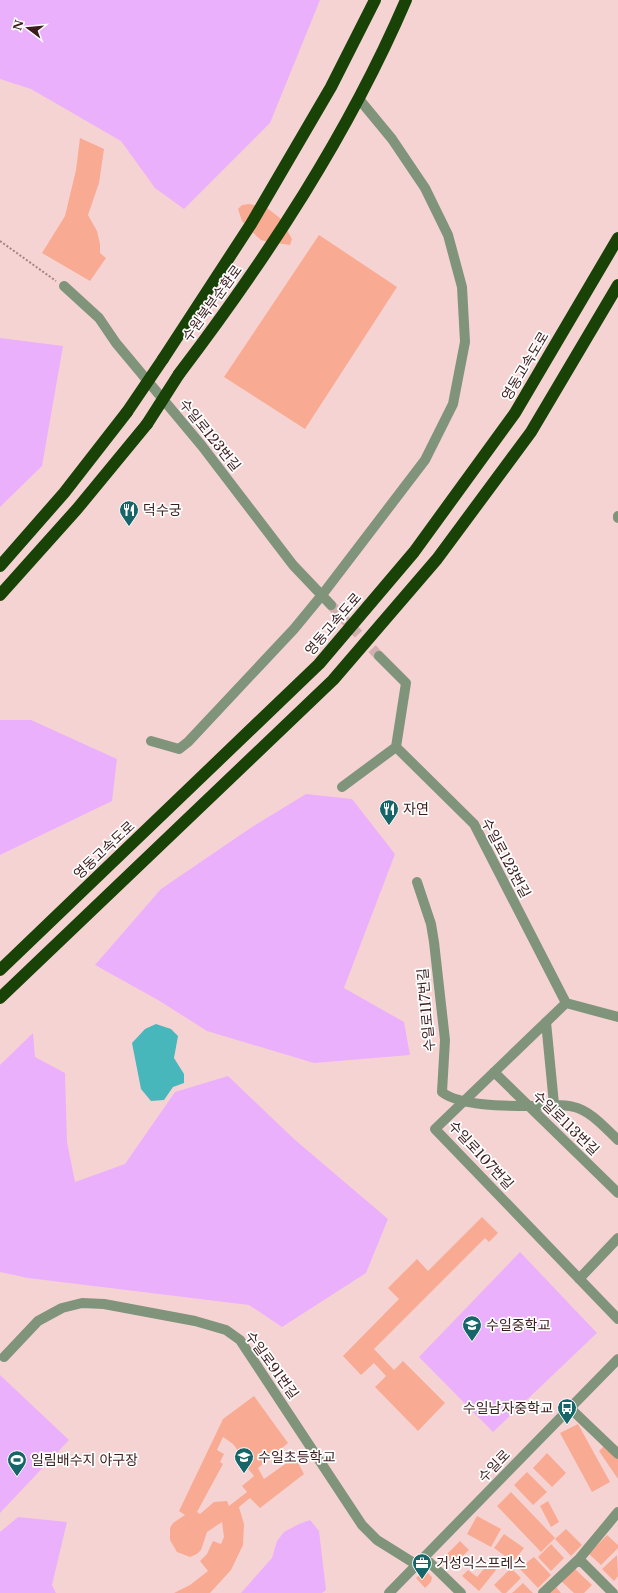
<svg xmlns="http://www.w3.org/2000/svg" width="618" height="1593" font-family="'Libre Baskerville','Noto Sans KR',serif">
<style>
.green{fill:#ebb0fc}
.water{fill:#47b7bb}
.building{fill:#f8ab92;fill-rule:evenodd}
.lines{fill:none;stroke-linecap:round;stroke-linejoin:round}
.minor-tunnel{stroke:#d1afaf;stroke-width:10;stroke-dasharray:10 5;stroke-linecap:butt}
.path{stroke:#a48283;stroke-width:2;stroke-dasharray:2 2;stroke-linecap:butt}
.minor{stroke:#80947b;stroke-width:10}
.highway{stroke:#184206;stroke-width:12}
.highway-bridge{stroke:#184206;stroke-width:12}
.labels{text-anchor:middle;stroke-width:3.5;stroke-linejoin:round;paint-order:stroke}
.street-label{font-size:14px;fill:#3c1d1e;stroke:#fefefe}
.poi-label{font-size:14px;fill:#3c1d1e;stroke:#fefefe;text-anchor:start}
</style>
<rect width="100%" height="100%" fill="#f6d3d3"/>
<path class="green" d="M0 0H320L270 123 184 209 155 188 121 141 31 89 0 79Z
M0 338 63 346 42 466 0 507Z
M0 720H31L117 759 112 801 0 855Z
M306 794 352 799 395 854 344 988 404 1022 410 1055 314 1063 207 1031 158 1000 95 965 161 889 252 827Z
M33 1033 35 1057 65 1073 67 1142 75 1182 125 1164 175 1092 228 1076 294 1139 388 1219 366 1273 282 1327 249 1305 28 1278 0 1272V1065Z
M520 1252 597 1333 493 1432 419 1357Z
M0 1375 69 1440 0 1513Z
M18 1517 67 1522 52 1585 56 1593H0V1532Z
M310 1520 319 1531 326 1590 322 1593H241L272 1558 277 1541 284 1532 299 1524Z"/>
<path class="water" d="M156 1024 171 1029 178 1036 174 1058 184 1074V1083L173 1087 164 1100 151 1101 141 1089 132 1043 145 1029Z"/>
<path class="building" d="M80 138 104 149 99 183 88 215 97 231 100 244V253L106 258 90 281 42 253 65 216 76 170Z
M249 204 267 208 280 218 292 239 290 245 268 242 261 240 251 231 242 221 238 209 242 205Z
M319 235 397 287 305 429 224 377Z
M482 1217 498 1233 489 1242 485 1238 374 1349 394 1370 403 1361 445 1403 418 1431 375 1387 386 1376 374 1363 361 1375 343 1356 399 1299 388 1288 417 1259 428 1271Z
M254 1396 288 1443 258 1468 264 1479 295 1457 304 1474 260 1508 250 1498 239 1507 244 1524 243 1545 231 1570 210 1593H174L190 1585 208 1571 200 1561 207 1554 213 1541 221 1544 224 1537 222 1522 207 1532 201 1550 197 1554 190 1557 177 1552 174 1547 170 1540V1528L173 1523 185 1515 179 1511 223 1419ZM223 1437 233 1444 239 1452 245 1465 254 1476 242 1486 247 1492 229 1506 227 1501 214 1502 200 1514 197 1512 223 1464 220 1462 224 1454 217 1450Z
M578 1424 610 1482 592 1492 560 1433Z
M605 1445 618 1458V1479L599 1451Z
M547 1453 566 1473 552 1487 533 1468Z
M527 1472 547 1492 533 1505 514 1485Z
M511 1492 555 1538 541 1552 497 1506Z
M548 1501 559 1522 551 1527 540 1506Z
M477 1516 501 1529 491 1547 467 1534Z
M566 1529 582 1545 571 1556 555 1539Z
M504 1534 524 1548 513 1562 494 1548Z
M607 1535 618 1545V1548L601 1565 589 1554Z
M460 1541 469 1550 453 1565 445 1556Z
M551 1544 564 1558 551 1571 538 1557Z
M617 1555 618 1576 614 1581 602 1569Z
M534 1557 551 1575 538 1588 519 1568Z
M489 1563 496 1570 479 1591 462 1576 468 1570 477 1577Z
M511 1568 521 1578 506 1593H502L494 1585Z
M574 1568 592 1585 584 1593H574L561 1581Z
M425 1570 432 1577 431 1582 425 1588 416 1578Z
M523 1583 533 1593H512Z
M556 1587 561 1593H550Z"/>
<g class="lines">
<path class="minor-tunnel" d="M331 605 379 656"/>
<path class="path" d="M0 241 56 281"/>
<path class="minor" d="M64 286 99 318 116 343 202 446 293 565 331 605
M618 516V518
M379 656 406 683 396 747 474 824 566 1003 618 1017
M151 741 179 749 188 742 294 629 322 595 425 460 453 404 465 342 462 287 448 235 425 188 392 139 359 99
M342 787 396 747
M417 882 431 924 434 942 445 1040 442 1092C459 1106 506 1106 528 1106 544 1106 559 1103 574 1107 591 1111 605 1128 618 1140
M566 1003 435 1129 618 1319
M546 1022 554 1104
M494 1072 618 1193
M579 1279 618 1238
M4 1357 38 1321 62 1308 82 1303 104 1304 195 1321 226 1330 240 1340 362 1525 377 1540 417 1565
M570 1408 618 1454
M424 1557 461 1593
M579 1559 613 1593
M389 1593 618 1359
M543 1593 579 1559 618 1512"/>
<path class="highway" d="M163 359 251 224 331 87 375 0
M179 374C267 258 348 135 406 0
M0 566 64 493 127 412
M0 595 77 509 147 424
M0 970 319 664 414 552 515 413 618 238
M0 998 333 680 437 559 531 432 618 285"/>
<path class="highway-bridge" d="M127 412 163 359
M147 424 179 374"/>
</g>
<defs>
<symbol id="restaurant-pin" viewBox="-11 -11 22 30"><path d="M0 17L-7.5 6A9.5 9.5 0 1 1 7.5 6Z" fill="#166568" stroke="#fefefe"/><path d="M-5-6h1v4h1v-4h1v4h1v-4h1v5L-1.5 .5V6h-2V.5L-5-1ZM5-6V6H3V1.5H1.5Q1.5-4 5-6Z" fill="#fff"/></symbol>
<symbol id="school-pin" viewBox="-11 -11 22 30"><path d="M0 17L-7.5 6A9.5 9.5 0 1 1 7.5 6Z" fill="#166568" stroke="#fefefe"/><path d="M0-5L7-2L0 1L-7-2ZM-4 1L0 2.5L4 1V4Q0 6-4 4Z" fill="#fff"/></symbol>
<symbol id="bus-pin" viewBox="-11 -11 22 30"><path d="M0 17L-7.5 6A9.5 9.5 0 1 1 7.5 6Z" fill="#166568" stroke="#fefefe"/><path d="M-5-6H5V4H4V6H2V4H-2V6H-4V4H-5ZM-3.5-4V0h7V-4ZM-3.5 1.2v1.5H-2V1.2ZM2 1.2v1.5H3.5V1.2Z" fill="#fff"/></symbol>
<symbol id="stadium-pin" viewBox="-11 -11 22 30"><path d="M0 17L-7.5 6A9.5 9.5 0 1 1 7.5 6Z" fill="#166568" stroke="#fefefe"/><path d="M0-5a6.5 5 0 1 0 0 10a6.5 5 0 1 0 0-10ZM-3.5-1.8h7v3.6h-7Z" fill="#fff"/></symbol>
<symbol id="office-pin" viewBox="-11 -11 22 30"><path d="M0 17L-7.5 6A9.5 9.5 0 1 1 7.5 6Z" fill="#166568" stroke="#fefefe"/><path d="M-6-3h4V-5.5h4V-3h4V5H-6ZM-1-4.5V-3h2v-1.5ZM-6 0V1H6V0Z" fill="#fff"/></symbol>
</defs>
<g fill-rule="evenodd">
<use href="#restaurant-pin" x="118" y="499" width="22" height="30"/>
<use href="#restaurant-pin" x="378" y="798" width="22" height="30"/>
<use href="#school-pin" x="461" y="1314" width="22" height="30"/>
<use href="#bus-pin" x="556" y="1397" width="22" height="30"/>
<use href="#school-pin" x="233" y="1446" width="22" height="30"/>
<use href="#stadium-pin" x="6" y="1449" width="22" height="30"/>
<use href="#office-pin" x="411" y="1552" width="22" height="30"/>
</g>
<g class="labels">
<g class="street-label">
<text transform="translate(212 303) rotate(-54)" y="5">수원북부순환로</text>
<text transform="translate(525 366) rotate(-59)" y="5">영동고속도로</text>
<text transform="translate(210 435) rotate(51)" y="5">수일로123번길</text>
<text transform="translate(333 624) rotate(-49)" y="5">영동고속도로</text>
<text transform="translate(104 850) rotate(-43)" y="5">영동고속도로</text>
<text transform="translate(506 858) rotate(62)" y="5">수일로123번길</text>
<text transform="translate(426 1010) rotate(-95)" y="5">수일로117번길</text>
<text transform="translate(566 1123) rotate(44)" y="5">수일로113번길</text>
<text transform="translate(481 1155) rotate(47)" y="5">수일로107번길</text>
<text transform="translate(272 1365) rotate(54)" y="5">수일로91번길</text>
<text transform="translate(494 1466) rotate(-46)" y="5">수일로</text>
</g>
<g class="poi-label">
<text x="143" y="515">덕수궁</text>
<text x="403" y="814">자연</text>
<text x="486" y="1330">수일중학교</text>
<text x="553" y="1413" text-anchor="end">수일남자중학교</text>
<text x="258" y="1462">수일초등학교</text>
<text x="31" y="1465">일림배수지 야구장</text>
<text x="436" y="1568">거성익스프레스</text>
</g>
</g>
<g transform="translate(28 28) rotate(286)" stroke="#fefefe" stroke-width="3" paint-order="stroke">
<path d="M0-3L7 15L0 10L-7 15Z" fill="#3c1d1e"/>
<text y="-6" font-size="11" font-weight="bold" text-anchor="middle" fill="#3c1d1e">N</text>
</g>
</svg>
